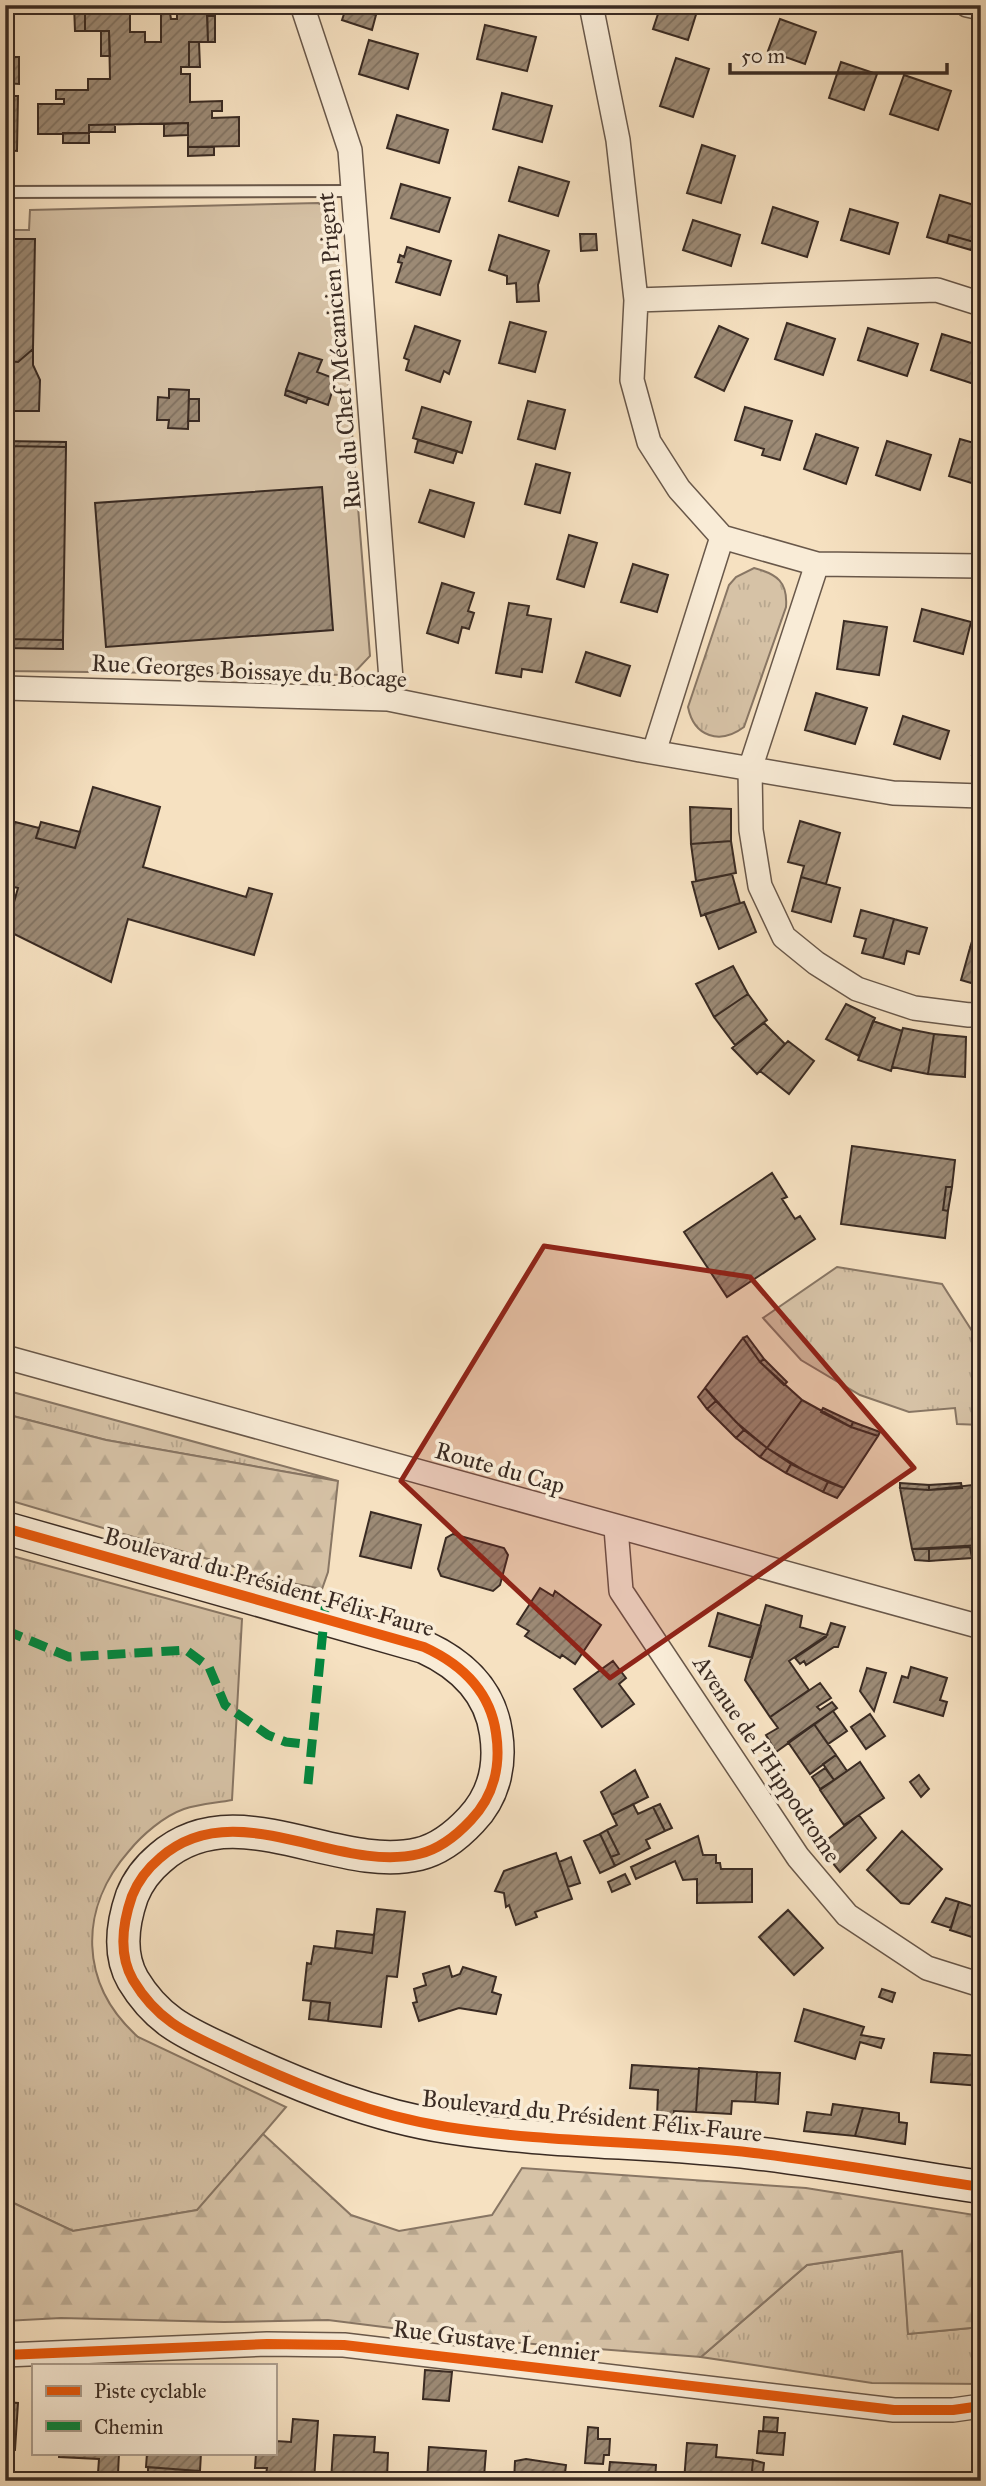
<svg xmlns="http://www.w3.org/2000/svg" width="986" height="2486" font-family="'IM FELL Great Primer',serif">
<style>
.grass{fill:url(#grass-tufts);stroke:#887664;stroke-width:2}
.forest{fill:url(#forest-firs);stroke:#887664;stroke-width:2}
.green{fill:#d6c2a6;stroke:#887664;stroke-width:2}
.building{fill:url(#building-hatch);stroke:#3a2b23;stroke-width:2}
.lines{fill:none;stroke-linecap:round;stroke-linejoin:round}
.lane-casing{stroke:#69584a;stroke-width:14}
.street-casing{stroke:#69584a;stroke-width:26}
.secondary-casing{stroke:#3a2b23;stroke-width:35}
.lane{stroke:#f9ecd7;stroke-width:10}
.street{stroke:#f9ecd7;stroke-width:23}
.secondary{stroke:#f9ecd7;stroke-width:32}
.quiet{stroke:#00873e;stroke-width:9;stroke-dasharray:18 9;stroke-linecap:butt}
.cycleway-casing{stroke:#f9ecd7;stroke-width:15}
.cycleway{stroke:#e8590c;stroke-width:10}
.marked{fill:#8f2418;fill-opacity:0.2;stroke:#8f2418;stroke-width:5;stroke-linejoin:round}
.labels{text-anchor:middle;stroke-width:7;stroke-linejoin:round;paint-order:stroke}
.street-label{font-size:24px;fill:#3a2b23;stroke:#f9ecd7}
</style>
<defs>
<pattern id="grass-tufts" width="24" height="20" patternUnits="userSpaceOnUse" patternTransform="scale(1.75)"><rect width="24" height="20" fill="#d6c2a6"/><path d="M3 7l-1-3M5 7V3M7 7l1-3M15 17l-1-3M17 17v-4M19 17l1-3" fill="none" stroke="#b8a78f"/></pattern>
<pattern id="forest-firs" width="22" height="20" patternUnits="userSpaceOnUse" patternTransform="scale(1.75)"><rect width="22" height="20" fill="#d6c2a6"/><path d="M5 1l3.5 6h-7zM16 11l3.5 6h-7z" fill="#b8a78f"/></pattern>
<pattern id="building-hatch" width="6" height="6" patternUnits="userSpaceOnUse" patternTransform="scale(1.75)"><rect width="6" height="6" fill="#9c8a75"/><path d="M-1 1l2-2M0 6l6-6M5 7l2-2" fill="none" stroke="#807160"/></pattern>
</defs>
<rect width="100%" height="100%" fill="#f6e1c1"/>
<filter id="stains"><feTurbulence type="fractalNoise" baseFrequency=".00286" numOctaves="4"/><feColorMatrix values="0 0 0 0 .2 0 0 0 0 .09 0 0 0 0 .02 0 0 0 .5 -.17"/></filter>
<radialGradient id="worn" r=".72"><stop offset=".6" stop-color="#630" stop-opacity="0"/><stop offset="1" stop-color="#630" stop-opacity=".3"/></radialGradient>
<path class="grass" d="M754 568C777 574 788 582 786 607L744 727C720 745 694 737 688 707L729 585 736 577Z
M837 1267 942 1284 981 1345V1425L957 1424 955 1408 909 1412 860 1395 801 1360 763 1318Z
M5 1390 338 1481 106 1440 5 1414Z
M5 1554 242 1619 232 1800C216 1803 199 1804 184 1809 164 1816 142 1835 129 1851 78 1909 79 1984 138 2037L286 2107 198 2210 73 2231 5 2199Z
M903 2251 908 2334 981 2327V2384L872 2383 701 2357 807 2265Z"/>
<path class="forest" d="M5 1414 106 1440 338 1481 328 1572 322 1589 286 1582 5 1499Z
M263 2134 351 2215 399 2231 492 2215 522 2168 806 2188 981 2216V2327L908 2334 902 2251 807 2265 701 2357 495 2341 328 2320 224 2322 61 2318 5 2321V2199L73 2231 197 2210Z"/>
<path class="green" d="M318 203 329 209 335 221 370 656 352 675 5 671V230H29L30 210Z"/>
<path class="building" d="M74 5H85V31H75Z
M85 5H130V32H145V42H161V13H170L171 19H177V5H207L208 42H189V67H181V74H190V102L222 101V111H212V118L239 117V146L188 147V123L89 125V133L38 134V104H64V99H56V90H88V79H110L109 31H85Z
M346 5H379L376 15Z
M347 5 376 15 372 30 342 20Z
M661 5H699L688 40 653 29Z
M207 16H215V42H208Z
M780 19 816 32 805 64 768 51Z
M485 25 536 37 527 71 477 59Z
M101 31H109L110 56H101Z
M369 40 418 54 408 89 359 74Z
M189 42H199L200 67H189Z
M5 57H19V84L5 83Z
M676 58 709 69 693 117 660 106Z
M841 62 877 74 864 110 829 98Z
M904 75 951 91 938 130 890 114Z
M502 93 552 106 542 142 493 129Z
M5 96H18L17 151 5 150Z
M397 115 448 130 439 163 387 148Z
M188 123V135L164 136V124Z
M89 125H115V132H89Z
M63 133H89V143H63Z
M702 145 735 156 721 203 687 193Z
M188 147H214V155L188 156Z
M519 167 569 182 558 216 509 201Z
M401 184 450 198 439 232 391 218Z
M940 195 981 207 974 242 949 235 947 243 927 237Z
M773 207 818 222 807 257 762 243Z
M850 209 898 223 889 254 841 240Z
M693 220 740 235 731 266 683 250Z
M580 234H596L597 250 581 251Z
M499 235 549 251 538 285 539 301 517 302 516 283 507 284V276L489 270Z
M949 235 974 242 971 250 947 243Z
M5 239H35L33 349 18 362 8 361 7 398Z
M407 247 451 261 440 295 396 282 402 263 398 262 400 255 404 257Z
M510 322 546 332 535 372 499 363Z
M787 323 835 339 823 375 775 359Z
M415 326 460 341 449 374 444 371 440 382 406 370 409 360 404 358Z
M719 326 748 339 724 391 695 377Z
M868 328 918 344 907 376 858 360Z
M942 334 981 346V363L974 384 931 370Z
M33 349V365L40 380 39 411H7L8 361 18 362Z
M299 353 322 360 317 372 336 379 328 405 286 390Z
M169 389 189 390 188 429 168 428 169 420H157L158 397 169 398Z
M286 390 308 398 306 403 285 395Z
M189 399H199V421H188Z
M528 401 565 410 555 449 518 439Z
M422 407 471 422 462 453 413 438Z
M745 407 792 421 780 460 762 455 764 449 735 440Z
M816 434 858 448 846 484 804 469Z
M960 439 981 445V486L949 476Z
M418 440 457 451 453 463 415 452Z
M5 441 66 442V447L5 446Z
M887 441 931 455 920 490 876 475Z
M5 446 66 447 63 640 5 639Z
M536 464 570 473 560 513 525 504Z
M322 487 333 630 106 647 95 503Z
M430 490 474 503 464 537 419 522Z
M569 535 597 543 584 587 557 579Z
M633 564 668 575 657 612 621 602Z
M442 583 474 593 468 611 474 613 469 629 462 627 458 643 427 633Z
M509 603 529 606 527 615 551 619 542 672 522 669 521 677 496 673Z
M922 609 971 622 963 654 914 641Z
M844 621 887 627 879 675 837 669Z
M5 639 63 640V649L5 648Z
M586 652 630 666 620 696 576 682Z
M816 693 867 708 855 744 805 730Z
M903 716 949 731 940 759 894 744Z
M981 730V759L972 755Z
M93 787 160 807 143 867 246 897 249 888 272 894 254 955 128 919 111 982 6 930 18 888 5 885V829L12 831 15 822 39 828 36 838 75 848Z
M690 807 731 809V841L691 844Z
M800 821 840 833 826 884 801 877 804 866 788 862Z
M41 822 80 832 75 848 36 838Z
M731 841 736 873 696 881 691 844Z
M732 874 740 903 701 916 692 882Z
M801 877 840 888 831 922 792 911Z
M744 902 756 932 719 949 705 914Z
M861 910 894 919 883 958 862 953 866 939 854 936Z
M980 915H981V950L970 948Z
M894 919 927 928 919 954 907 951 904 964 883 958Z
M970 948 981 950V986L961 980Z
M733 966 748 994 714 1017 696 984Z
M748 994 767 1020 735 1045 714 1017Z
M846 1004 875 1018 859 1056 826 1039Z
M873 1021 902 1031 891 1071 858 1060Z
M764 1023 785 1044 757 1074 732 1048Z
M903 1028 934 1034 928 1074 892 1067Z
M934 1034 966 1037 965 1077 928 1074Z
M788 1041 814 1061 789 1094 760 1071Z
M852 1146 955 1160 952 1187H946L943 1210 948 1211 945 1238 841 1224Z
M772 1173 787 1197 782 1199 795 1219 800 1216 815 1239 727 1297 684 1232Z
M946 1187H952L948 1211 943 1210Z
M747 1336 764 1359 760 1362 743 1338Z
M743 1338 760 1362 802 1400 767 1448 736 1422 705 1388Z
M764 1359 787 1382 784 1385 760 1362Z
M705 1388 716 1401 707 1409 698 1397Z
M802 1400 851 1427 878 1436 844 1488 807 1472 767 1448Z
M716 1401 744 1430 736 1438 707 1409Z
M823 1408 853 1422 851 1427 821 1412Z
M853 1422 880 1432 878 1436 851 1427Z
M744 1430 767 1448 760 1457 736 1438Z
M767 1448 791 1464 786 1473 760 1457Z
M791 1464 828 1482 823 1492 786 1473Z
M828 1482 844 1488 837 1498 823 1492Z
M900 1483 929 1485V1490L900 1488Z
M961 1483 962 1488 929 1490V1485Z
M981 1484V1545L912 1549 900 1488 929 1490Z
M371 1512 421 1525 411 1568 360 1556Z
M453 1534 504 1548 508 1555 500 1585 493 1591 441 1576 438 1569 446 1538Z
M970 1547 972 1558 929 1561V1549Z
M912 1549H929V1561L915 1560Z
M540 1588 553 1596 555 1591 601 1625 575 1664 562 1655 560 1658 525 1636 529 1631 517 1624Z
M766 1605 802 1616 800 1627 827 1635 789 1661 809 1690 770 1717 745 1680Z
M718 1613 761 1626 752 1658 709 1646Z
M831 1623 845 1627 838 1647H834L806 1665 804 1661 800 1664 795 1658 826 1637Z
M613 1661 626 1678 619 1684 634 1704 602 1727 574 1689Z
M911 1667 947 1678 940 1700 947 1702 943 1716 894 1702 902 1676 908 1678Z
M867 1668 886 1673 874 1711 860 1691Z
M820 1683 831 1698 817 1707 820 1710 832 1702 837 1708 776 1752 766 1735 778 1728 770 1717Z
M833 1711 847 1731 828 1744 814 1724Z
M870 1714 885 1736 866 1749 851 1727Z
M814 1724 836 1755 810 1774 788 1742Z
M836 1755 847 1771 834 1780 823 1764Z
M860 1762 884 1798 844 1825 820 1790Z
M825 1768 834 1780 820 1789 812 1777Z
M635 1770 648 1797 612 1815 601 1792Z
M919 1775 929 1789 921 1797 910 1782Z
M633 1804 638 1814 653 1807 665 1831 646 1840 650 1848 615 1866 611 1857 619 1854 607 1830 617 1825 612 1815Z
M660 1804 672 1828 665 1831 653 1807Z
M859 1815 876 1838 840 1872 819 1846Z
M607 1830 619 1854 611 1857 600 1834Z
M902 1831 942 1869 909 1904 901 1903 867 1870Z
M600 1834 615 1866 600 1873 584 1841Z
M698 1836 703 1855H716V1863H720L721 1869H752V1902L697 1903V1879L683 1880 675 1861 636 1879 631 1867Z
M556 1853 572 1899 535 1912 537 1917 516 1925 509 1905 506 1907 504 1893 495 1891 504 1871Z
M571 1857 580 1883 568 1887 559 1862Z
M625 1874 630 1884 612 1892 608 1882Z
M946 1898 959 1902 951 1928 932 1922Z
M959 1902 981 1909V1940L950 1930Z
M377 1909 405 1912 397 1977 387 1976 381 2027 328 2021 330 2003 303 2000 307 1963 311 1964 314 1946 372 1953Z
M788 1910 823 1948 794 1975 759 1937Z
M337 1931 374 1935 372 1953 335 1948Z
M449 1966 452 1977 460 1974 463 1967 496 1977 492 1992 501 1995 496 2014 459 2008 419 2021 413 2003 417 2002 414 1989 426 1985 423 1974Z
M882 1989 895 1993 892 2002 879 1997Z
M311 2001 330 2003 328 2021 309 2019Z
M804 2009 864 2027 861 2035 884 2039 881 2048 860 2042 855 2059 795 2041Z
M934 2053 981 2056V2086L931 2082Z
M632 2065 699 2069 696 2112 674 2111 673 2120 657 2119 658 2090 630 2088Z
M699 2068 757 2072 755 2102 732 2101 731 2114 696 2112Z
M757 2072 780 2073 778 2104 755 2102Z
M833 2104 863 2108 855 2136 804 2131 807 2112 831 2115Z
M863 2108 899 2113V2122L907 2123 905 2144 855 2136Z
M425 2370 452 2372 449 2401 423 2399Z
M5 2402 18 2403 15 2450 5 2449Z
M764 2417 778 2418 777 2432 763 2431Z
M293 2419 318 2421 314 2481 266 2475 267 2468H255L256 2453H275V2436L276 2441 291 2442Z
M588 2427 598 2428V2439H610L609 2455H604L603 2464 585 2463Z
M759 2431 785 2433 783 2455 757 2453Z
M334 2435 375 2437 374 2452 388 2453 387 2479 331 2481Z
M687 2443 717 2445 716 2457 753 2460 751 2481H684Z
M429 2447 486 2451 484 2477H475V2481H427Z
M59 2453H119L118 2474 98 2473 99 2459 59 2457Z
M147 2453H201L200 2471 146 2467Z
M526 2459 566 2465 564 2481H514L515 2461Z
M753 2460 764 2463 762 2481H751Z
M610 2462 656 2465 655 2481H608Z
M148 2467 197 2471 196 2476 148 2473Z
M932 2472 960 2474V2481H931Z
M900 2474 931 2477V2481H900Z"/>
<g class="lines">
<defs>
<path id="lane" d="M5 192 353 191"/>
<path id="street" d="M302 5 350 150 391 679 388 699
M591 5 618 140 636 300 632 380 649 442 679 489 722 537
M967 5 981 8
M636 300 937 290 981 304
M722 537 817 564 981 566
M817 564 750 769 751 830 760 886 784 937 816 963 857 989 914 1008 969 1015 981 1014
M5 688 388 699 640 750 893 793 981 796
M654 752 722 537
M5 1357 981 1627
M616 1528 621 1591 798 1857 847 1915 927 1968 981 1985
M5 2355 267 2344 344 2345 894 2410H953L981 2406"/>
<path id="secondary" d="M5 1528 424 1647C461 1664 490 1690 496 1733 501 1765 494 1796 471 1820 457 1835 440 1849 419 1854 337 1874 235 1792 160 1858 148 1868 138 1881 132 1896 123 1922 118 1954 133 1980 160 2025 192 2035 238 2057 305 2088 375 2116 447 2127 549 2143 652 2141 754 2153 830 2162 905 2176 981 2187"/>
</defs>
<use href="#lane" class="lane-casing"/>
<use href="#street" class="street-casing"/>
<use href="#secondary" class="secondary-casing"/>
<use href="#lane" class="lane"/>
<use href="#street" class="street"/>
<use href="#secondary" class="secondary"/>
<path class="quiet" d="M5 1630 69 1657 186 1650 209 1667 225 1705 268 1735 286 1742 312 1745
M308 1784 326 1599"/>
<defs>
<path id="cycleway" d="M5 1528 424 1647C461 1664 490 1690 496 1733 501 1765 494 1796 471 1820 457 1835 440 1849 419 1854 337 1874 235 1792 160 1858 148 1868 138 1881 132 1896 123 1922 118 1954 133 1980 160 2025 192 2035 238 2057 305 2088 375 2116 447 2127 549 2143 652 2141 754 2153 830 2162 905 2176 981 2187
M5 2355 267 2344 344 2345 894 2410H953L981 2406"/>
</defs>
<use href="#cycleway" class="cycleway-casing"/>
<use href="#cycleway" class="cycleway"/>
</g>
<path class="marked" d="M544 1246 750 1277 914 1468 610 1678 401 1481Z"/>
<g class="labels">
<g class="street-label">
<text transform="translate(339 351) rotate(-95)" y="8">Rue du Chef Mécanicien Prigent</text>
<text transform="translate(249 671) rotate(3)" y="8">Rue Georges Boissaye du Bocage</text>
<text transform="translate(500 1468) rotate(16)" y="8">Route du Cap</text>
<text transform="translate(269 1582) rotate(16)" y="8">Boulevard du Président Félix Faure</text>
<text transform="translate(767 1759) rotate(56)" y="8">Avenue de l'Hippodrome</text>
<text transform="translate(592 2116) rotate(6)" y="8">Boulevard du Président Félix Faure</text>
<text transform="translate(496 2341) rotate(7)" y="8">Rue Gustave Lennier</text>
</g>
</g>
<rect width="986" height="2486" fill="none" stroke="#f6e1c1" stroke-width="28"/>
<rect x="7" y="7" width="972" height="2472" fill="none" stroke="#3a2b23" stroke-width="3.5"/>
<rect x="14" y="14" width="958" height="2458" fill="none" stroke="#3a2b23" stroke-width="2"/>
<rect x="32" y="2364" width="245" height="91" fill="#f9ecd7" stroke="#ad9f8f" stroke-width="2"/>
<rect x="46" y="2386" width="35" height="10" fill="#e8590c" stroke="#ad9f8f" stroke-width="2"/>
<text x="94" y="2398" font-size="21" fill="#3a2b23">Piste cyclable</text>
<rect x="46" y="2421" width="35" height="10" fill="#00873e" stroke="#ad9f8f" stroke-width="2"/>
<text x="94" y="2434" font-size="21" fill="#3a2b23">Chemin</text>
<path d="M730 63v10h217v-10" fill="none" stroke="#3a2b23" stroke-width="3.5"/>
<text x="741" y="63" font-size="21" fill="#3a2b23" stroke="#f9ecd7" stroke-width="5" paint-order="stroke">50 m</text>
<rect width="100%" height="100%" filter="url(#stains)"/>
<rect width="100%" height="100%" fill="url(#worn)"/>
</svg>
